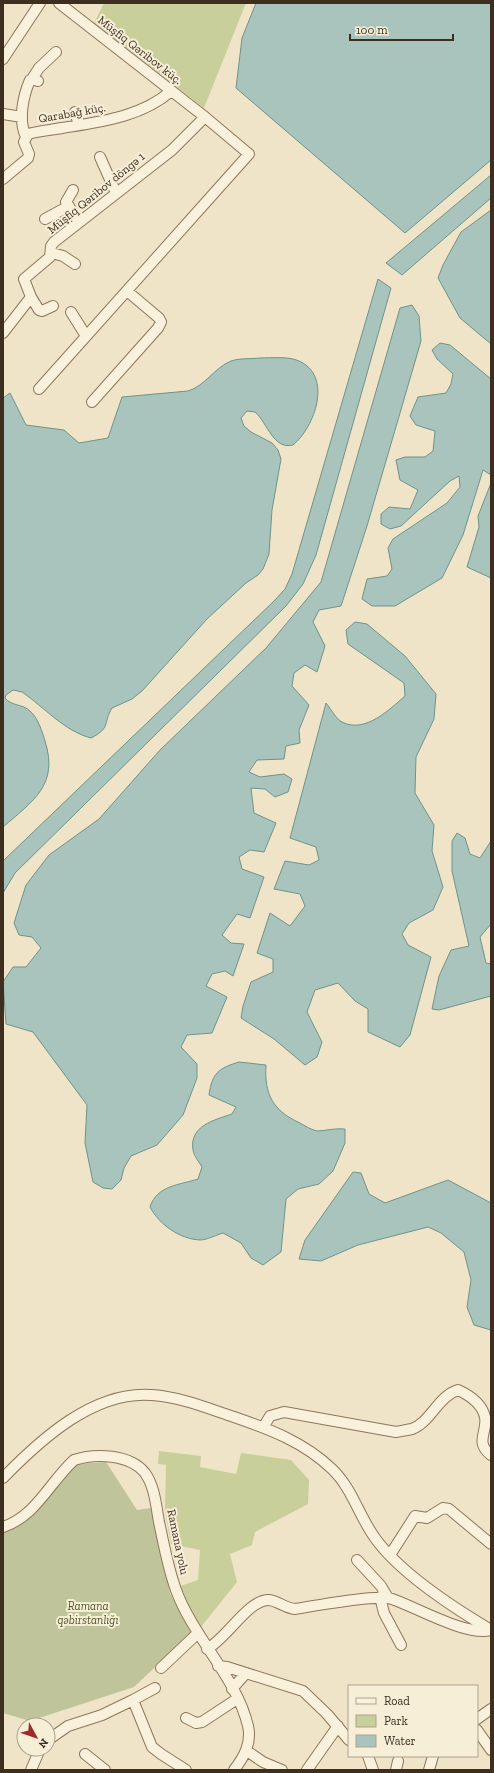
<svg xmlns="http://www.w3.org/2000/svg" width="494" height="1773" font-family="'Zilla Slab',serif">
<style>
.green{fill:#c9cf9b}
.cemetery{fill:#bfc49a}
.water{fill:#a9c4bc;stroke:#6f938a}
.lines{fill:none;stroke-linecap:round;stroke-linejoin:round}
.minor-casing{stroke:#8d765c;stroke-width:12}
.minor{stroke:#faf1dc;stroke-width:10}
.labels{text-anchor:middle;stroke-width:4;stroke-linejoin:round;paint-order:stroke}
.street-label{font-size:12px;fill:#3d2e20;stroke:#f7eed8}
.park-label{font-size:12px;font-style:italic;fill:#4d5a26;stroke:#f7eed8}
</style>
<rect width="100%" height="100%" fill="#f0e4c8"/>
<path class="green" d="M104 3H246L204 108 94 23Z
M159 1451 201 1456 200 1467 236 1474 241 1453 291 1460 309 1480 308 1504 255 1532 252 1545 230 1554 237 1582 201 1627 189 1609 180 1586 198 1580 200 1550 171 1544 165 1511 166 1465 158 1464Z"/>
<path class="cemetery" d="M106 1462 137 1510 151 1508 170 1593 191 1633 134 1687 30 1721 3 1713V1531L77 1464Z"/>
<path class="water" d="M256 3H491V160L405 233 236 88 242 38Z
M491 175V198L402 275 386 263Z
M491 210V344L460 318 438 278 443 265 461 232Z
M378 279 391 288 316 555 303 584 286 606 15 873 3 893V861L274 601 285 589 292 574Z
M412 305 419 316 421 341 367 526 341 606 319 610 313 622 325 646 317 672 305 665 294 673 292 686 309 705 299 730 300 743 286 746 284 759 257 760 249 772 260 777 284 774 292 779 288 792 275 797 265 789 251 788 254 813 276 823 264 852 250 850 239 857 242 869 264 877 250 918 237 914 222 935 231 943 244 944 233 976 225 971 212 974 206 986 227 997 212 1033 187 1035 181 1047 197 1064V1078L183 1115 157 1145 131 1156 124 1168 121 1180 112 1189 103 1188 93 1182 85 1143 87 1105 33 1032 6 1024 3 982 13 967H26L41 948 32 937 19 935 14 923 26 885 49 855 99 819 160 750 266 648 321 582 400 308Z
M440 343 450 345 491 379V475L483 470 463 535 442 578 395 606H372L362 599 367 579 387 576 392 569 388 548 393 539 447 503 460 487 459 476 450 481 401 526 390 529 381 524V514L389 507 410 509 418 490 400 480 396 460 405 457H425L433 451 435 431 416 425 410 416 418 397 446 393 451 384 453 374 437 359 432 350Z
M260 358C272 358 288 356 299 361 333 376 315 427 293 445 273 450 267 422 255 412L247 411 241 418 244 426 251 432 272 443 278 450 281 459 272 510 269 554 263 569 258 575 246 583 207 619 142 691 132 699 112 708C103 723 111 728 91 738 64 731 44 707 22 692L13 690 6 695 5 698C11 706 23 704 30 711 38 718 42 731 45 741 59 785 33 801 3 827V398L10 393 26 425 64 430 79 443 108 438 122 397 188 391C205 386 214 368 231 361 240 358 251 359 260 358Z
M491 483V578L467 567 479 527 478 516Z
M355 622 367 624 405 656 436 694 434 719 416 757 415 793 434 825 432 851 443 887 433 910 409 923 402 934 408 945 431 957 410 1035 400 1047 368 1032V1009L355 1001 338 983 315 990 307 1012 322 1042 317 1057 305 1065 274 1039 241 1018 243 1006 251 982 273 972V959L257 953 270 913 290 926 305 906 300 894 274 889 285 861 309 865 319 860 316 847 290 838 326 703C331 709 336 719 342 722 365 734 390 709 405 696L404 683 348 644 346 630Z
M457 833 465 838 470 854 480 858 491 841V924L480 937 486 963 491 964V996L439 1010 432 1009 439 976 451 950 469 946 452 871V841Z
M239 1062 266 1065C264 1094 273 1111 300 1123 305 1126 312 1130 317 1131 324 1131 335 1128 345 1129V1143L333 1171 319 1184 298 1189 286 1199 281 1252 263 1265 251 1258 241 1243 223 1233C216 1235 207 1240 200 1240 179 1239 159 1224 150 1207 157 1185 180 1185 198 1179L202 1167C199 1162 194 1156 193 1150 189 1126 214 1120 232 1114L236 1107 209 1095C212 1073 219 1068 239 1062Z
M353 1172 361 1173 369 1194 385 1203 448 1180 491 1203V1330L474 1325 467 1307 471 1280 464 1252 441 1233 428 1227 358 1245 321 1261 299 1259 305 1240Z"/>
<g class="lines">
<defs>
<path id="minor" d="M3 59 40 3
M32 79 39 68 56 52
M75 112 79 125
M3 114 22 117
M26 137C18 120 23 96 30 80L32 79 38 81
M100 157 116 193
M3 179 28 158 29 154 24 142 28 134C39 131 51 130 62 128 99 122 142 117 171 91
M73 190 66 202 79 222
M45 219 69 206
M52 253 63 256 75 264
M31 297 39 310 42 311 53 306
M71 312 86 336
M3 333 31 297 24 279 50 257 51 246 54 242 172 150 205 117
M39 389 249 154 205 117 59 3
M92 402 158 328 161 322 159 318 127 291
M264 1426 270 1416 284 1412 396 1432C401 1431 407 1430 412 1429 431 1422 438 1396 458 1390 469 1395 482 1404 485 1417 488 1432 474 1442 491 1455
M3 1478C40 1440 94 1390 152 1395 180 1397 207 1408 234 1417 269 1429 304 1442 332 1469 352 1488 359 1516 375 1538 400 1573 454 1608 491 1630
M3 1527C36 1516 49 1483 74 1460 95 1453 130 1454 145 1473 155 1487 156 1506 159 1522 164 1545 168 1568 176 1590 193 1637 237 1678 248 1726 252 1743 244 1757 234 1770
M390 1555 415 1516 427 1518 443 1508 449 1509 491 1544
M357 1560 381 1586 388 1598
M380 1597 384 1613 401 1645
M207 1649C227 1638 249 1599 269 1600 278 1601 285 1608 295 1609 314 1606 377 1594 392 1599 416 1607 467 1637 491 1630
M218 1666 227 1667 303 1691 327 1714 349 1740
M161 1668 197 1634
M155 1688 133 1700 152 1747 161 1754 186 1770
M232 1689 246 1673
M186 1718 196 1723 202 1722 237 1699
M477 1719 491 1709
M477 1730 491 1750
M48 1740 68 1726 102 1715 133 1700
M247 1751 263 1762 282 1770
M85 1754 105 1770
M368 1756 373 1770
M31 1770 40 1749
M307 1770 338 1726
M396 1770 398 1761
M429 1770 433 1756"/>
</defs>
<use href="#minor" class="minor-casing"/>
<use href="#minor" class="minor"/>
</g>
<g class="labels">
<g class="street-label">
<text transform="translate(140 50) rotate(38)" y="4">Müşfiq Qəribov küç.</text>
<text transform="translate(72 113) rotate(-10)" y="4">Qarabağ küç.</text>
<text transform="translate(96 193) rotate(-39)" y="4">Müşfiq Qəribov döngə 1</text>
<text transform="translate(178 1542) rotate(78)" y="4">Ramana yolu</text>
</g>
<g class="park-label">
<text x="88" y="1610">Ramana<tspan x="88" dy="14">qəbirstanlığı</tspan></text>
</g>
</g>
<rect width="494" height="1773" fill="none" stroke="#3d2e20" stroke-width="8"/>
<rect x="348" y="1685" width="130" height="72" fill="#f7eed8" stroke="#ada18e"/>
<rect x="356" y="1698" width="20" height="6" fill="#faf1dc" stroke="#ada18e"/>
<text x="384" y="1705" font-size="12" fill="#3d2e20">Road</text>
<rect x="356" y="1715" width="20" height="12" fill="#c9cf9b" stroke="#ada18e"/>
<text x="384" y="1725" font-size="12" fill="#3d2e20">Park</text>
<rect x="356" y="1735" width="20" height="12" fill="#a9c4bc" stroke="#ada18e"/>
<text x="384" y="1745" font-size="12" fill="#3d2e20">Water</text>
<g transform="translate(36 1737) rotate(130)"><circle r="19" fill="#f7eed8" stroke="#ada18e"/>
<path d="M0-3L7 15L0 10L-7 15Z" fill="#9e2a2b"/>
<text y="-6" font-size="11" font-weight="bold" text-anchor="middle" fill="#3d2e20">N</text>
</g>
<path d="M350 34v6h103v-6" fill="none" stroke="#3d2e20" stroke-width="2"/>
<text x="356" y="34" font-size="12" fill="#3d2e20" stroke="#f7eed8" stroke-width="3" paint-order="stroke">100 m</text>
</svg>
